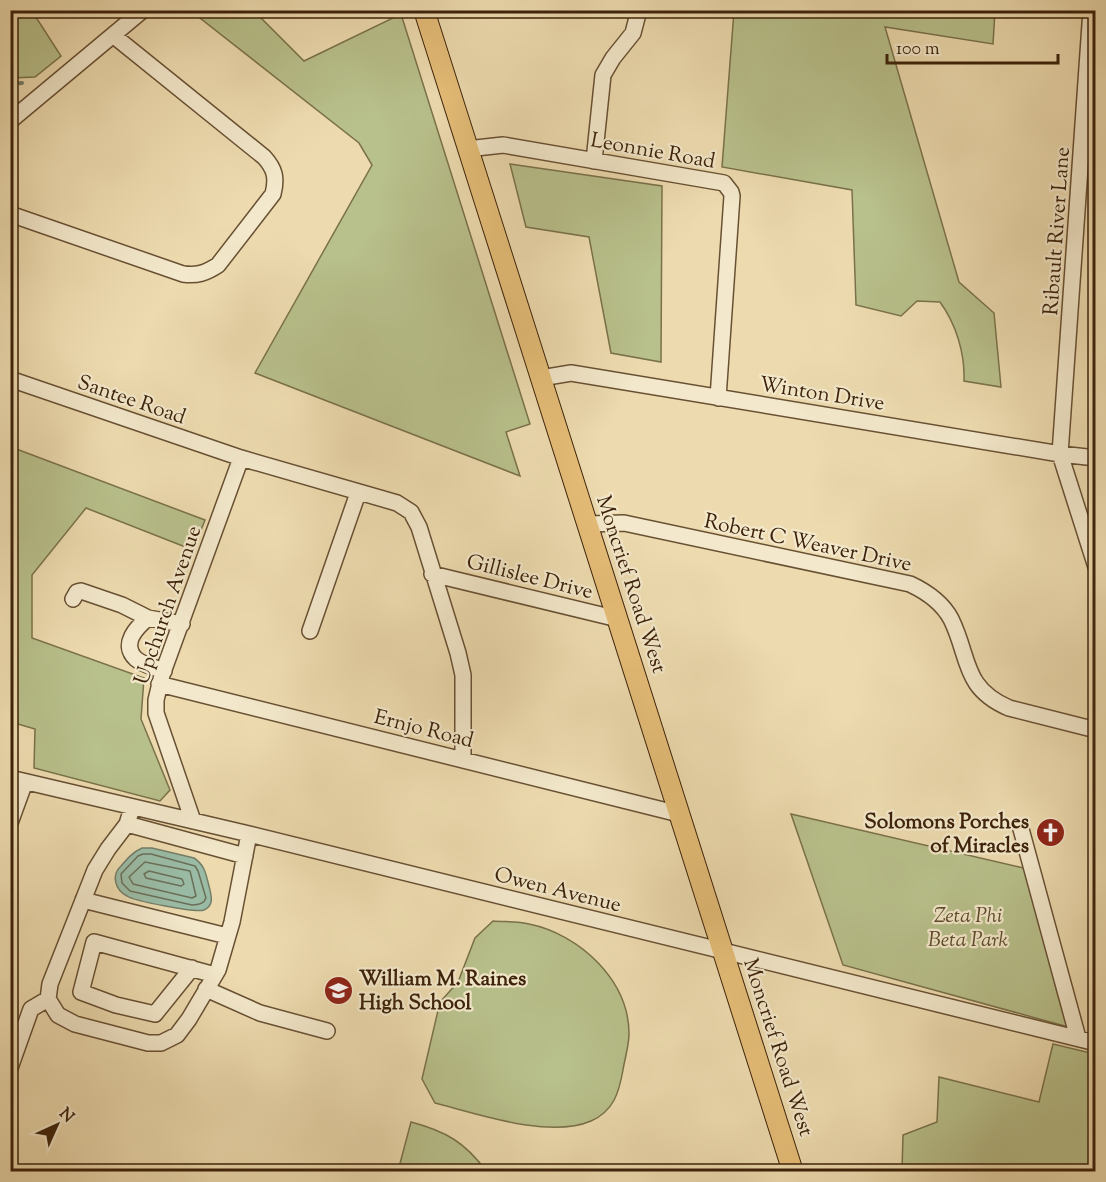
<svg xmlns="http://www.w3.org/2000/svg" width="1106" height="1182" font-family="'Sorts Mill Goudy',serif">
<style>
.green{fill:#b8c08b;stroke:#7a714a;stroke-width:1.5}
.water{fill:#9abca6;stroke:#747e68;stroke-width:1.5}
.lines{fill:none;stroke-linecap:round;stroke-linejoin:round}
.shore{stroke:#6b6f58;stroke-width:1.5}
.stream{stroke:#747e68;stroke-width:4}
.minor-casing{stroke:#685033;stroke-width:18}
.major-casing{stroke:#3c220a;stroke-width:22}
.minor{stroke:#f3e8cb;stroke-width:15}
.major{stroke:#e6be78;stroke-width:20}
.labels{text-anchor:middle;stroke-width:4.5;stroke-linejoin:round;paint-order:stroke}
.street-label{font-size:21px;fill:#3c220a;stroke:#f3e8cb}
.poi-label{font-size:21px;font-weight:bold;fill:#3c220a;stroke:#f3e8cb;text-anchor:end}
.park-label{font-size:21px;font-style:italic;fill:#5b4a2a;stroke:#f3e8cb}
</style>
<rect width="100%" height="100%" fill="#eddbaf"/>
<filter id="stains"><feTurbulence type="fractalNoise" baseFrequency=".00333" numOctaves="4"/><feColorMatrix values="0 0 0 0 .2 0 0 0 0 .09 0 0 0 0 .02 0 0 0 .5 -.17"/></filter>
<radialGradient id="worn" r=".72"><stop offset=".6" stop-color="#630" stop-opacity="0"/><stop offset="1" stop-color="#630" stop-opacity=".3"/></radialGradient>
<path class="green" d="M10 11H32L61 56 35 77 11 78Z
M191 11H254L304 61 401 14 530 424 506 432 520 476 255 373 372 165 359 143Z
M734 11H995L993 44 885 27 959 282 994 313 1001 387 964 381C965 353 956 324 940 302L917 301 901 316 856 305 852 190 722 167Z
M510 164 662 186 661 362 611 353 589 237 526 227Z
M11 447 205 520 193 550 86 508 32 575V638L144 678 141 719 170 790 160 801 34 768 35 729 11 722Z
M791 814 1028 869 1072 1028 843 965Z
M493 921C505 922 518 921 529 924 579 934 629 980 629 1034 629 1045 625 1058 623 1070 619 1092 614 1111 591 1121 549 1139 478 1114 435 1103L422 1079 440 1002 458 982 475 938Z
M1053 1044 1095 1054V1171H902L903 1135 937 1122 939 1077 1039 1102Z
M411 1122C445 1131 465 1142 486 1171H398Z"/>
<path class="water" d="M142 848H152L194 858C205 865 206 875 209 886 211 895 215 905 204 910 196 913 134 901 127 896 115 890 111 875 121 866 127 859 133 852 142 848Z"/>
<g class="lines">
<path class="shore" d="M143 854H151L195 866 198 871 206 898C204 904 198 905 192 905L130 891 122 883 121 874 138 856Z
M145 862 190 871 196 896 192 898 133 884 129 877Z
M149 871 182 879 184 884 181 886 146 878 144 874Z"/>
<path class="stream" d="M10 84 22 83"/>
<defs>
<path id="minor" d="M1091 10 1060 454 1096 567
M10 121 143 10
M467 149 503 145 724 183 731 192 732 196 718 398
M594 161 603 75 613 58 633 33 639 10
M10 214 183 274C197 276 206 273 218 265L273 194C277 178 275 169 264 157L114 36
M541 378 571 373 1060 454 1096 458
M10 379 241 458 397 503 411 512 419 527 458 653 463 675V760
M588 524 624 523 910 584C927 592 942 602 951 619 970 657 962 688 1009 708L1096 730
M432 574 618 619
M73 599 77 592 81 591 122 605 148 618
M310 631 358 493
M164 671C156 668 143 665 136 659 120 644 137 627 148 618L182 624
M159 684 679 814
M10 778 249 834 1096 1043
M132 808 127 824 108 849 95 870 50 984 48 999 58 1015 75 1024 148 1043H161L177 1035 189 1019 218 970 232 922 249 834
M193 821 156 713V700L162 675 241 458
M10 823 25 782
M127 824 245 856
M1021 829 1078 1038
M83 900 227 936
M192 968 155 1014 116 1005 81 992 94 942 215 975
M206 989 260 1013 327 1031
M10 1068 31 1009 48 999"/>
<path id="major" d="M424 10 793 1172"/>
</defs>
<use href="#minor" class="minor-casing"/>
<use href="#major" class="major-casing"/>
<use href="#minor" class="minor"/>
<use href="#major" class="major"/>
</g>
<defs>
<symbol id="church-disc" viewBox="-11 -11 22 22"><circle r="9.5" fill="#8f2418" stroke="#f3e8cb"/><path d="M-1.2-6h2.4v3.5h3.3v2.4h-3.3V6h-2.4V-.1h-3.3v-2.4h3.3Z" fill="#fff"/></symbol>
<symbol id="school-disc" viewBox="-11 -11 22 22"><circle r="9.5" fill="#8f2418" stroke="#f3e8cb"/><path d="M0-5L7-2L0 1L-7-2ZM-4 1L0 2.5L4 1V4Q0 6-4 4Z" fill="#fff"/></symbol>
</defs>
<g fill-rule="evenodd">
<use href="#church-disc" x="1034" y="816" width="33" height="33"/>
<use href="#school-disc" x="322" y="974" width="33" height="33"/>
</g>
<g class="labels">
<g class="street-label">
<text transform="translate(653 150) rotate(10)" y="7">Leonnie Road</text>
<text transform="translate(1056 231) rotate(-86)" y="7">Ribault River Lane</text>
<text transform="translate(822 393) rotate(9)" y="7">Winton Drive</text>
<text transform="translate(132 399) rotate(19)" y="7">Santee Road</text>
<text transform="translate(808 542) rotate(12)" y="7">Robert C Weaver Drive</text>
<text transform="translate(530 576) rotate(14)" y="7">Gillislee Drive</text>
<text transform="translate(632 584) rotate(72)" y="7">Moncrief Road West</text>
<text transform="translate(167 605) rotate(-71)" y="7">Upchurch Avenue</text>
<text transform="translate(424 728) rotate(14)" y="7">Ernjo Road</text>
<text transform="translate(558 889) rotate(14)" y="7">Owen Avenue</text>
<text transform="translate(779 1047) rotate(72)" y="7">Moncrief Road West</text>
</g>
<g class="poi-label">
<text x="1029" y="828">Solomons Porches<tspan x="1029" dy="24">of Miracles</tspan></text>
<text x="359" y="985" text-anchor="start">William M. Raines<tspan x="359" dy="24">High School</tspan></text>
</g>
<g class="park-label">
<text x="968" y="922">Zeta Phi<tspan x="968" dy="24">Beta Park</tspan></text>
</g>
</g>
<rect width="1106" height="1182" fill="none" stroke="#eddbaf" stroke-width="36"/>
<rect x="12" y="12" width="1082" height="1158" fill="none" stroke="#3c220a" stroke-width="3"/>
<rect x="18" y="18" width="1070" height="1146" fill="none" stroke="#3c220a" stroke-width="1.5"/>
<g transform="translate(57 1125) rotate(45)" stroke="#f3e8cb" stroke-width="4.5" paint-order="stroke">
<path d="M0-4.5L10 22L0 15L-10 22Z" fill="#3c220a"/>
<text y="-9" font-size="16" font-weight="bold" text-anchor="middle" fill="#3c220a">N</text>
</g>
<path d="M887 54v9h171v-9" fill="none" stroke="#3c220a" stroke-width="3"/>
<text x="896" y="54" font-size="18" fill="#3c220a" stroke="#f3e8cb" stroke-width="4.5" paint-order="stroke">100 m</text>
<rect width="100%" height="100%" filter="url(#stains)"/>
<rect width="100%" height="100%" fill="url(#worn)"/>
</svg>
